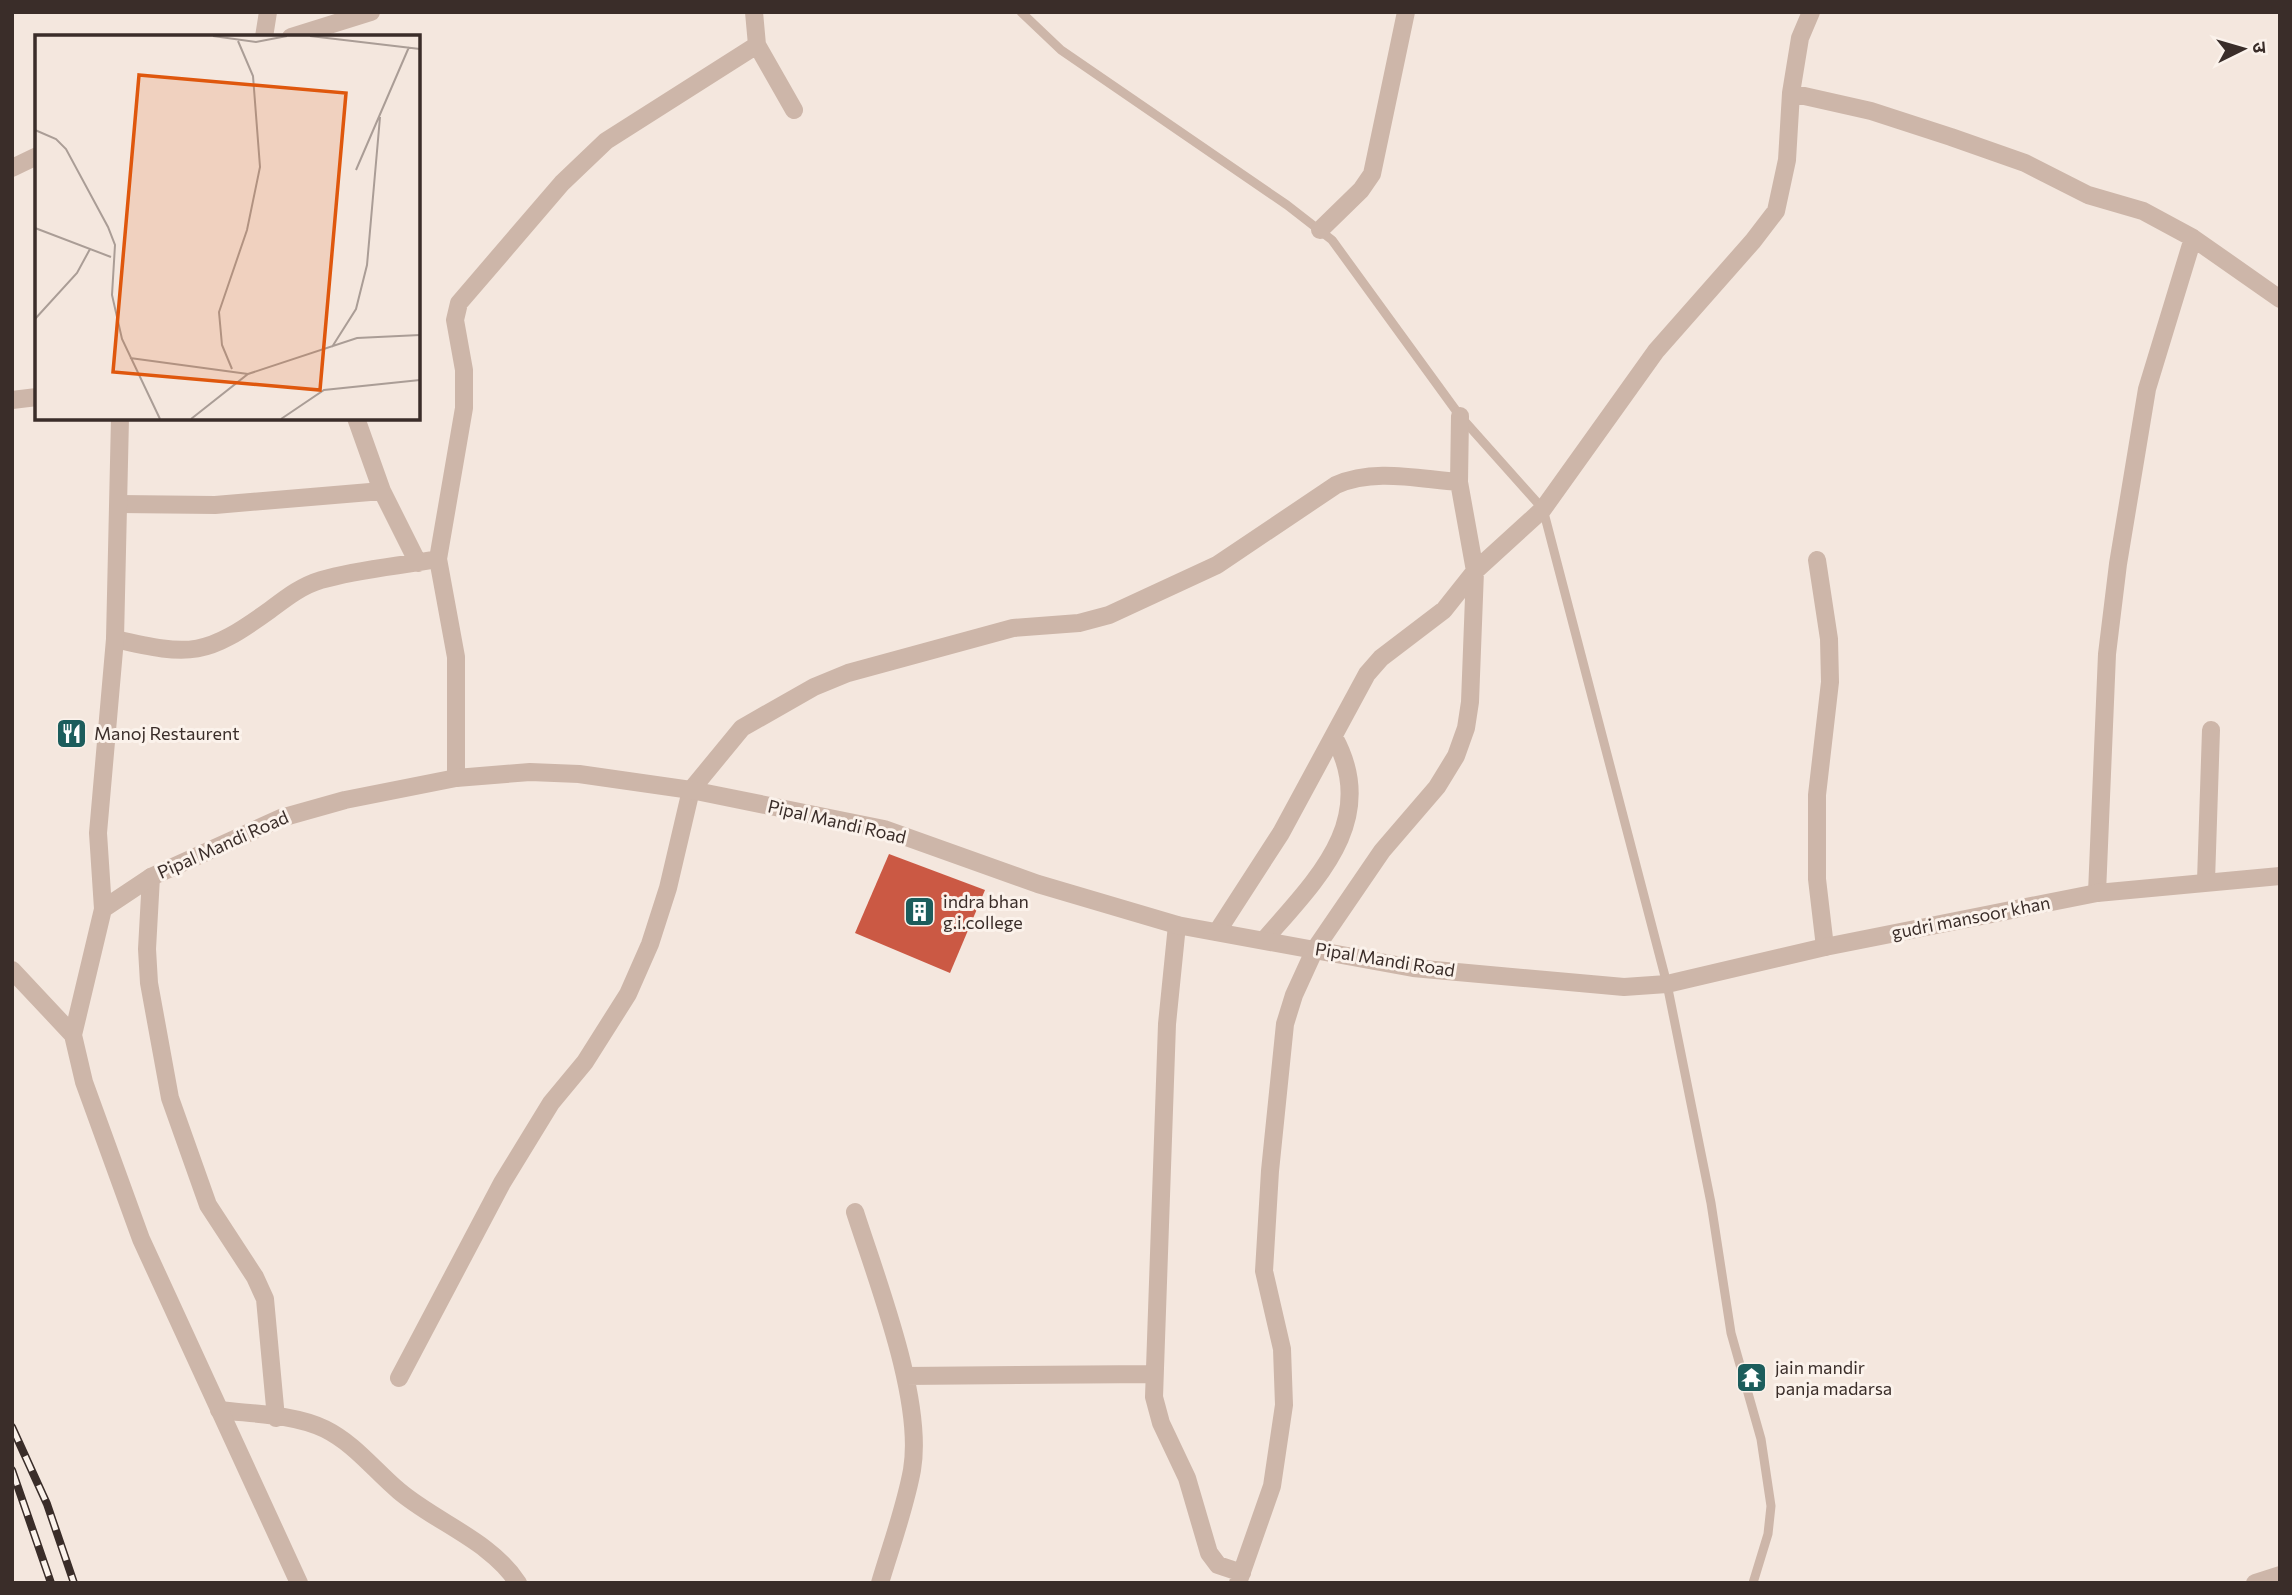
<svg xmlns="http://www.w3.org/2000/svg" width="2292" height="1595" font-family="Commissioner,'Noto Sans Devanagari',sans-serif">
<style>
.building{fill:#cb5944}
.lines{fill:none;stroke-linecap:round;stroke-linejoin:round}
.path{stroke:#b9a093;stroke-width:3.5;stroke-dasharray:3.5 3.5;stroke-linecap:butt}
.service{stroke:#cdb6a9;stroke-width:9}
.minor{stroke:#cdb6a9;stroke-width:18}
.tertiary{stroke:#cdb6a9;stroke-width:18}
.rail-casing{stroke:#3a2d29;stroke-width:8}
.rail{stroke:#fbf2eb;stroke-width:5;stroke-dasharray:16;stroke-linecap:butt}
.labels{text-anchor:middle;stroke-width:6;stroke-linejoin:round;paint-order:stroke}
.poi-label{font-size:18px;fill:#3a2d29;stroke:#fbf2eb;text-anchor:start}
.street-label{font-size:18px;fill:#3a2d29;stroke:#fbf2eb}
.inset-road{fill:none;stroke:#aa9d96;stroke-width:2}
.view{fill:#df570d;fill-opacity:0.15;stroke:#df570d;stroke-width:3.5}
.inset-edge{fill:none;stroke:#3a2d29;stroke-width:3.5}
</style>
<rect width="100%" height="100%" fill="#f4e7de"/>
<path class="building" d="M889 854 985 890 950 973 855 933Z"/>
<g class="lines">
<path class="path" d="M12 1020V1021"/>
<path class="service" d="M1021 12 1061 50 1287 205 1332 240 1460 416 1543 509 1667 984 1711 1203 1731 1333 1761 1439 1771 1506 1768 1534 1753 1583"/>
<path class="minor" d="M754 12 757 45 794 110
M264 37 268 12
M1791 93 1871 111 1951 137 2025 163 2088 195 2143 211 2193 238 2280 299
M1320 230 1361 190 1372 174 1406 12
M12 400 37 397
M356 418 382 491 418 563
M119 504 215 505 382 491
M1817 560 1829 639 1830 682 1817 795V879L1825 947
M115 639C192 657 206 656 270 610 286 598 301 586 321 580 358 569 400 566 438 559
M456 778V657L438 559 464 408V370L455 320 459 303 562 183 606 141 757 45
M151 877 147 949 149 983 170 1098 208 1205 255 1277 265 1299 276 1418
M2206 881 2211 730
M2097 893 2107 654 2118 564 2147 389 2193 238
M1177 925 1167 1024 1154 1397 1161 1423 1187 1478 1209 1553 1218 1565 1242 1573
M1217 932 1281 833 1367 674 1381 658 1444 610 1475 571 1543 509 1656 351 1753 241 1776 211 1787 160 1791 93 1800 38 1811 12
M1265 939C1316 880 1380 820 1334 737
M855 1212C877 1281 924 1400 912 1470 905 1508 891 1546 880 1583
M905 1376 1154 1374
M399 1378 502 1183 551 1103 585 1062 628 994 650 944 668 888 691 790 742 728 814 687 848 673 1013 628 1079 623 1109 615 1217 565 1336 485C1374 468 1418 479 1459 482
M219 1410C252 1414 295 1414 325 1429 355 1444 374 1470 399 1491 437 1523 491 1541 518 1583
M1238 1583 1272 1486 1284 1405 1282 1349 1264 1271 1270 1171 1285 1024 1294 995 1315 949 1382 851 1437 787 1456 756 1466 728 1470 702 1475 571 1459 482 1460 416
M2255 1583 2280 1575"/>
<path class="tertiary" d="M291 37 371 12
M12 168 37 156
M120 418 115 639 98 833 103 909 73 1035 84 1082 141 1239 299 1583
M103 909 151 877 281 818 345 800 456 778 530 772 579 774 691 790 884 829 1038 884 1177 925 1413 968 1624 987 1667 984 1825 947 2097 893 2280 876
M12 970 73 1035"/>
<defs>
<path id="rail" d="M12 1427 47 1504 74 1583
M12 1470 51 1583"/>
</defs>
<use href="#rail" class="rail-casing"/>
<use href="#rail" class="rail"/>
</g>
<defs>
<symbol id="restaurant-square" viewBox="-11 -11 22 22"><rect x="-9" y="-9" width="18" height="18" rx="4" fill="#1c5d5c" stroke="#fbf2eb"/><path d="M-5-6h1v4h1v-4h1v4h1v-4h1v5L-1.5 .5V6h-2V.5L-5-1ZM5-6V6H3V1.5H1.5Q1.5-4 5-6Z" fill="#fff"/></symbol>
<symbol id="building-square" viewBox="-11 -11 22 22"><rect x="-9" y="-9" width="18" height="18" rx="4" fill="#1c5d5c" stroke="#fbf2eb"/><path d="M-4-6H4V6H1V3H-1V6H-4ZM-2.5-4.3h1.7v1.8h-1.7ZM.8-4.3h1.7v1.8H.8ZM-2.5-1h1.7V.8h-1.7ZM.8-1h1.7V.8H.8Z" fill="#fff"/></symbol>
<symbol id="temple-square" viewBox="-11 -11 22 22"><rect x="-9" y="-9" width="18" height="18" rx="4" fill="#1c5d5c" stroke="#fbf2eb"/><path d="M0-6L5-2H3V0L6.5 2.5H4V6H1.5V3h-3V6H-4V2.5H-6.5L-3 0V-2H-5Z" fill="#fff"/></symbol>
</defs>
<g fill-rule="evenodd">
<use href="#restaurant-square" x="54" y="716" width="35" height="35"/>
<use href="#building-square" x="902" y="894" width="35" height="35"/>
<use href="#temple-square" x="1734" y="1360" width="35" height="35"/>
</g>
<g class="labels">
<g class="poi-label">
<text x="94" y="740">Manoj Restaurent</text>
<text x="943" y="908">indra bhan<tspan x="943" dy="21">g.i.college</tspan></text>
<text x="1775" y="1374">jain mandir<tspan x="1775" dy="21">panja madarsa</tspan></text>
</g>
<g class="street-label">
<text transform="translate(837 822) rotate(13)" y="6">Pipal Mandi Road</text>
<text transform="translate(223 845) rotate(-24)" y="6">Pipal Mandi Road</text>
<text transform="translate(1971 918) rotate(-11)" y="6">gudri mansoor khan</text>
<text transform="translate(1385 960) rotate(9)" y="6">Pipal Mandi Road</text>
</g>
</g>
<g transform="translate(35 35)">
<rect width="385" height="385" fill="#f4e7de"/>
<path class="inset-road" d="M178 1 221 7 252 1M275 1 385 14M0 95 21 104 31 114 73 192 80 210 77 260 87 304 125 384M321 135 374 12M0 193 76 222M0 284 42 238 55 214M297 312 321 274 332 230 345 82M95 323 213 339M197 334 187 310 184 277 212 195 225 132 218 41 203 6M156 384 213 339 322 303 385 300M246 384 289 355 385 345"/>
<path class="view" d="M104 40 311 58 285 355 78 337Z"/>
<rect width="385" height="385" class="inset-edge"/>
</g>
<rect width="2292" height="1595" fill="none" stroke="#3a2d29" stroke-width="28"/>
<g transform="translate(2243 49) rotate(85)" stroke="#fbf2eb" stroke-width="5" paint-order="stroke">
<path d="M0-5L12 26L0 18L-12 26Z" fill="#3a2d29"/>
<text y="-10" font-size="19" font-weight="bold" text-anchor="middle" fill="#3a2d29">उ</text>
</g>
</svg>
